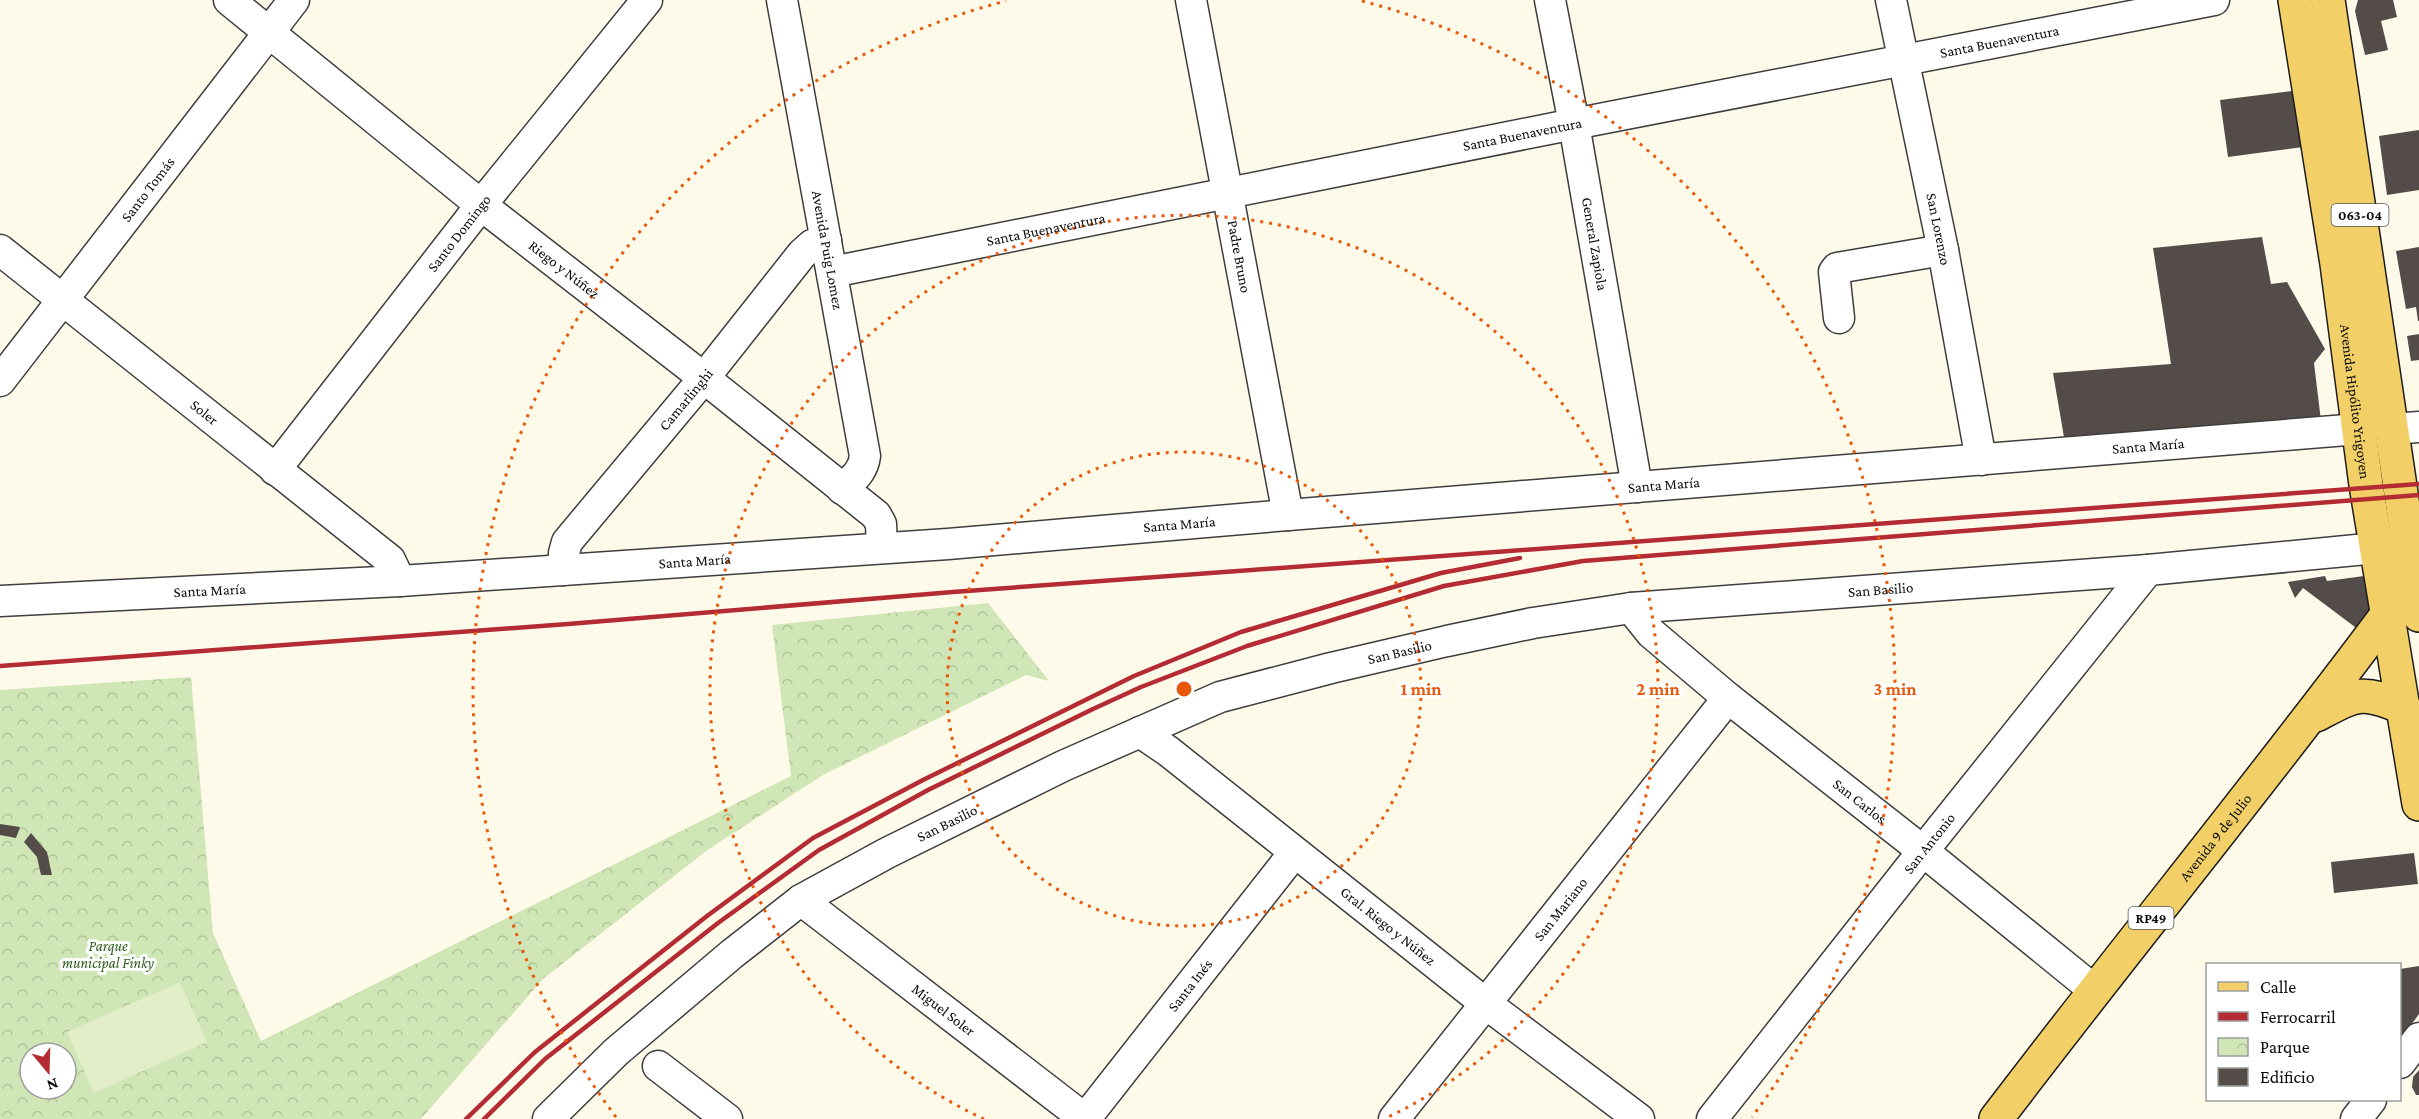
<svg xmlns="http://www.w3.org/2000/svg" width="2419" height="1119" font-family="'Crimson Pro',serif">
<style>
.park{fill:url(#park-crowns);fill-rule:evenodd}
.pitch{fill:#e1eec8}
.building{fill:#534c48}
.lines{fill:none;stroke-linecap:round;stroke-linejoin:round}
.minor-casing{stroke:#3e3e3e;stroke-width:33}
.major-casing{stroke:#1c1c1c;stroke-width:36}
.minor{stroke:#fff;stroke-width:30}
.major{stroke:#f2cf67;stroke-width:33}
.rail{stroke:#b42b33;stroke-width:4.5}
.ring{fill:none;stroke:#e8590c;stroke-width:3;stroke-dasharray:3 6}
.labels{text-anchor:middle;stroke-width:6;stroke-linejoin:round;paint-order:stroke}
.shield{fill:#fff;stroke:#545454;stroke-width:1.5}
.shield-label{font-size:14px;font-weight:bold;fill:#0b0b0b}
.street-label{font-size:15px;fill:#0b0b0b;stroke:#fff}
.park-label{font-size:15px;font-style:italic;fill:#2d5f1f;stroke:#fff}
.centre{fill:#e8590c;stroke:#fff;stroke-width:3}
.ring-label{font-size:18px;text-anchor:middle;font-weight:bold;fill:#e8590c;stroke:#fff;stroke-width:6;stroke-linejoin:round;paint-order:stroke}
</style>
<defs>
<pattern id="park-crowns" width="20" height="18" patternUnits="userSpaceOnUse" patternTransform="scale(1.5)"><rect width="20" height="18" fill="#d0e6b6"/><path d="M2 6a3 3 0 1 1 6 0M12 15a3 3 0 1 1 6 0" fill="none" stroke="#b1c49b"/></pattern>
</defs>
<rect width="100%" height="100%" fill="#fefaea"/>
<path class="park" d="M988 603 1049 681 1026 675 823 775 706 851 543 979 421 1119H0V690L191 677 213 933 261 1041 791 776 772 625ZM30 1053H66V1089H30Z"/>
<path class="pitch" d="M180 982 207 1042 94 1093 67 1032Z"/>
<path class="building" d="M2358 0H2393L2397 17 2381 21 2388 50 2365 55 2355 11Z
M2300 90 2311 146 2228 157 2220 100Z
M2419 130V190L2387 195 2379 136Z
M2262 237 2271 284 2287 282 2325 349 2314 363 2321 421 2064 437 2053 373 2171 364 2153 248Z
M2419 247V321H2418L2416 307 2406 309 2396 251Z
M2419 334V360L2411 361 2407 336Z
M2325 576 2327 581 2364 576 2370 579V608L2359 630 2303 588 2295 598 2288 582Z
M0 824 20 827 16 838 0 835Z
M31 833 47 852 52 875H41L37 857 24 842Z
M2414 853 2418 884 2334 893 2331 862Z
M2419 966V1014L2400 1040V969Z
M2419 1070V1095H2416L2412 1087 2413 1077Z"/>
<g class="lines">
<defs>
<g id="minor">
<path id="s1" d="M229 0 481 205 704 378 876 515 881 524 882 547"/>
<path id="s2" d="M782 0 865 456C863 472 853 479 842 489"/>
<path id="s3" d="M1191 0 1288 515"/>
<path id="s4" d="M1550 0 1574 124 1637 487"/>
<path id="s5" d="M1891 0 1943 250 1981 460"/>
<path id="s6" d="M0 250 390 560 400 581"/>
<path id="s7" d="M832 272 1574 124 2214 0"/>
<path d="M1839 318 1834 272 1837 268 1943 250"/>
<path id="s8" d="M0 381 294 0"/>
<path d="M2392 429 2419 427"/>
<path id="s9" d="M275 470 481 205 647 0"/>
<path id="s10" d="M563 570 564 553 567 542 704 378 802 254 812 245 826 240"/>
<path id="s11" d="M0 601 400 581 948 544 1288 515 2359 429"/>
<path id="s12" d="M1631 608 1651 633 1728 698 1923 851 2094 990"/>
<path id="s13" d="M1140 732 1168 751 1485 1003 1639 1119"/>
<path id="s14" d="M801 900 1085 1119"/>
<path d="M2400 1063 2419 1038"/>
<path d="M658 1066 727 1119"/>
<path id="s15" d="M548 1119 616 1052 732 954 801 900 887 853 1063 766 1220 697 1331 668 1447 641 1533 623 1631 608 2148 570 2377 548"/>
<path id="s16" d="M1085 1119 1294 853"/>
<path id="s17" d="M1394 1119 1728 698"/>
<path id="s18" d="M1712 1119 1923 851 2148 570"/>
<path d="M2356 1119 2371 1100"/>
</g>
<g id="major">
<path id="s19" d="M2295 0 2337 264 2366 485 2419 804"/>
<path d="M2328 0 2419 615"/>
<path d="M2316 715C2356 694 2361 689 2404 708"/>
<path id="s20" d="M1996 1119C2125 949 2261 784 2389 612"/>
</g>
</defs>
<use href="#minor" class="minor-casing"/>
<use href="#major" class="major-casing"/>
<use href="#minor" class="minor"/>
<use href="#major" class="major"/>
<path class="rail" d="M0 666 568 624 953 592 2419 484
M466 1119 535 1052 707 916 813 838 923 780 1134 676 1241 632 1441 573 1520 558
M484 1119 545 1059 718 923 819 850 928 790 1093 709 1141 687 1247 646 1444 586 1583 561 2419 495"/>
</g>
<g class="ring">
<circle cx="1184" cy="689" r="237"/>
<path d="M984 1119A474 474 0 1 1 1384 1119"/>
<path d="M616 1117A711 711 0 0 1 1006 1M1362 1A711 711 0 0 1 1752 1117"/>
</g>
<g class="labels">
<g class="shield">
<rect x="2331.5" y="204" width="57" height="22" rx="4.5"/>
<rect x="2128.5" y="907" width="45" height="22" rx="4.5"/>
</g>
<g class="shield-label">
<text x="2360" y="220">063-04</text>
<text x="2151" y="923">RP49</text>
</g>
<g class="street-label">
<text dy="5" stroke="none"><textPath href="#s7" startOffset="1190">Santa Buenaventura</textPath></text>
<text dy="5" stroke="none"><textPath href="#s7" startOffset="704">Santa Buenaventura</textPath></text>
<text dy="5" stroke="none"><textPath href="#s8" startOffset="242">Santo Tomás</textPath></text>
<text dy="5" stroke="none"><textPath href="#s7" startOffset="218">Santa Buenaventura</textPath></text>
<text dy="5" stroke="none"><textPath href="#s5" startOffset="234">San Lorenzo</textPath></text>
<text dy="5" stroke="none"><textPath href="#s9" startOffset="300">Santo Domingo</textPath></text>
<text dy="5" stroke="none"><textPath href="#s4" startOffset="248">General Zapiola</textPath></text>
<text dy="5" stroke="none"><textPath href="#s2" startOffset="254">Avenida Puig Lomez</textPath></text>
<text dy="5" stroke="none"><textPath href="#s3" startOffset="261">Padre Bruno</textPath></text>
<text dy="5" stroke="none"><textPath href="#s1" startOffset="430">Riego y Núñez</textPath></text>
<text dy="5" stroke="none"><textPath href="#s10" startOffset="214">Camarlinghi</textPath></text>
<text dy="5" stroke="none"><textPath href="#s19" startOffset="406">Avenida Hipólito Yrigoyen</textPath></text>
<text dy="5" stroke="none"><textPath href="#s6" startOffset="261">Soler</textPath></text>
<text dy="5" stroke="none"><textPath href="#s11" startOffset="2154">Santa María</textPath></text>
<text dy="5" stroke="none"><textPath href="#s11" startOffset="1668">Santa María</textPath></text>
<text dy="5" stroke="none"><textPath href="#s11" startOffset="1182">Santa María</textPath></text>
<text dy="5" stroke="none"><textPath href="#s11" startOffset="696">Santa María</textPath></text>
<text dy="5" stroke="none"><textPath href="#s15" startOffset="1472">San Basilio</textPath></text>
<text dy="5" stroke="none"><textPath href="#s11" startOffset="210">Santa María</textPath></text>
<text dy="5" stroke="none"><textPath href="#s15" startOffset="986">San Basilio</textPath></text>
<text dy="5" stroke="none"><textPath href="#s12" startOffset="300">San Carlos</textPath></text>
<text dy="5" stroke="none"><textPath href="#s15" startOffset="500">San Basilio</textPath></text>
<text dy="5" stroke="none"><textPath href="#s20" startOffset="357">Avenida 9 de Julio</textPath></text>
<text dy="5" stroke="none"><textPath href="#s18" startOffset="351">San Antonio</textPath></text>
<text dy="5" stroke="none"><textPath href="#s17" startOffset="268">San Mariano</textPath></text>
<text dy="5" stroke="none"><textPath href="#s13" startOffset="315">Gral. Riego y Núñez</textPath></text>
<text dy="5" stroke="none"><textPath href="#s16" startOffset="170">Santa Inés</textPath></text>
<text dy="5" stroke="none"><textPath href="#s14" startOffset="180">Miguel Soler</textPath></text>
</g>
<g class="park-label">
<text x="108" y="951">Parque<tspan x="108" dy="17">municipal Finky</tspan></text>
</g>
</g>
<circle cx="1184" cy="689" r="9" class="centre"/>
<g class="ring-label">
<text x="1421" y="695">1 min</text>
<text x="1658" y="695">2 min</text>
<text x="1895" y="695">3 min</text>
</g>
<rect x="2206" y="963" width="195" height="138" fill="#ffffff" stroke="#9d9d9d" stroke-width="1.5"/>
<rect x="2218" y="982" width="30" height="9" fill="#f2cf67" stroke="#9d9d9d" stroke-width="1.5"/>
<text x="2260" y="993" font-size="18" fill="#0b0b0b">Calle</text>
<rect x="2218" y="1012" width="30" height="9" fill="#b42b33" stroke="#9d9d9d" stroke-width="1.5"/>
<text x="2260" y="1023" font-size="18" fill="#0b0b0b">Ferrocarril</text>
<rect x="2218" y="1038" width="30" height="18" fill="url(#park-crowns)" stroke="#9d9d9d" stroke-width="1.5"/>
<text x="2260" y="1053" font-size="18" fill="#0b0b0b">Parque</text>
<rect x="2218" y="1068" width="30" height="18" fill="#534c48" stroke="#9d9d9d" stroke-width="1.5"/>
<text x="2260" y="1083" font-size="18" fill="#0b0b0b">Edificio</text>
<g transform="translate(48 1071) rotate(161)"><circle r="28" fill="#ffffff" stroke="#9d9d9d" stroke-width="1.5"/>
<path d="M0-4.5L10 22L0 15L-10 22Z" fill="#b42b33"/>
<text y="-9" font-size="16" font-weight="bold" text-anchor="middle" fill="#0b0b0b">N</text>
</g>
</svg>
